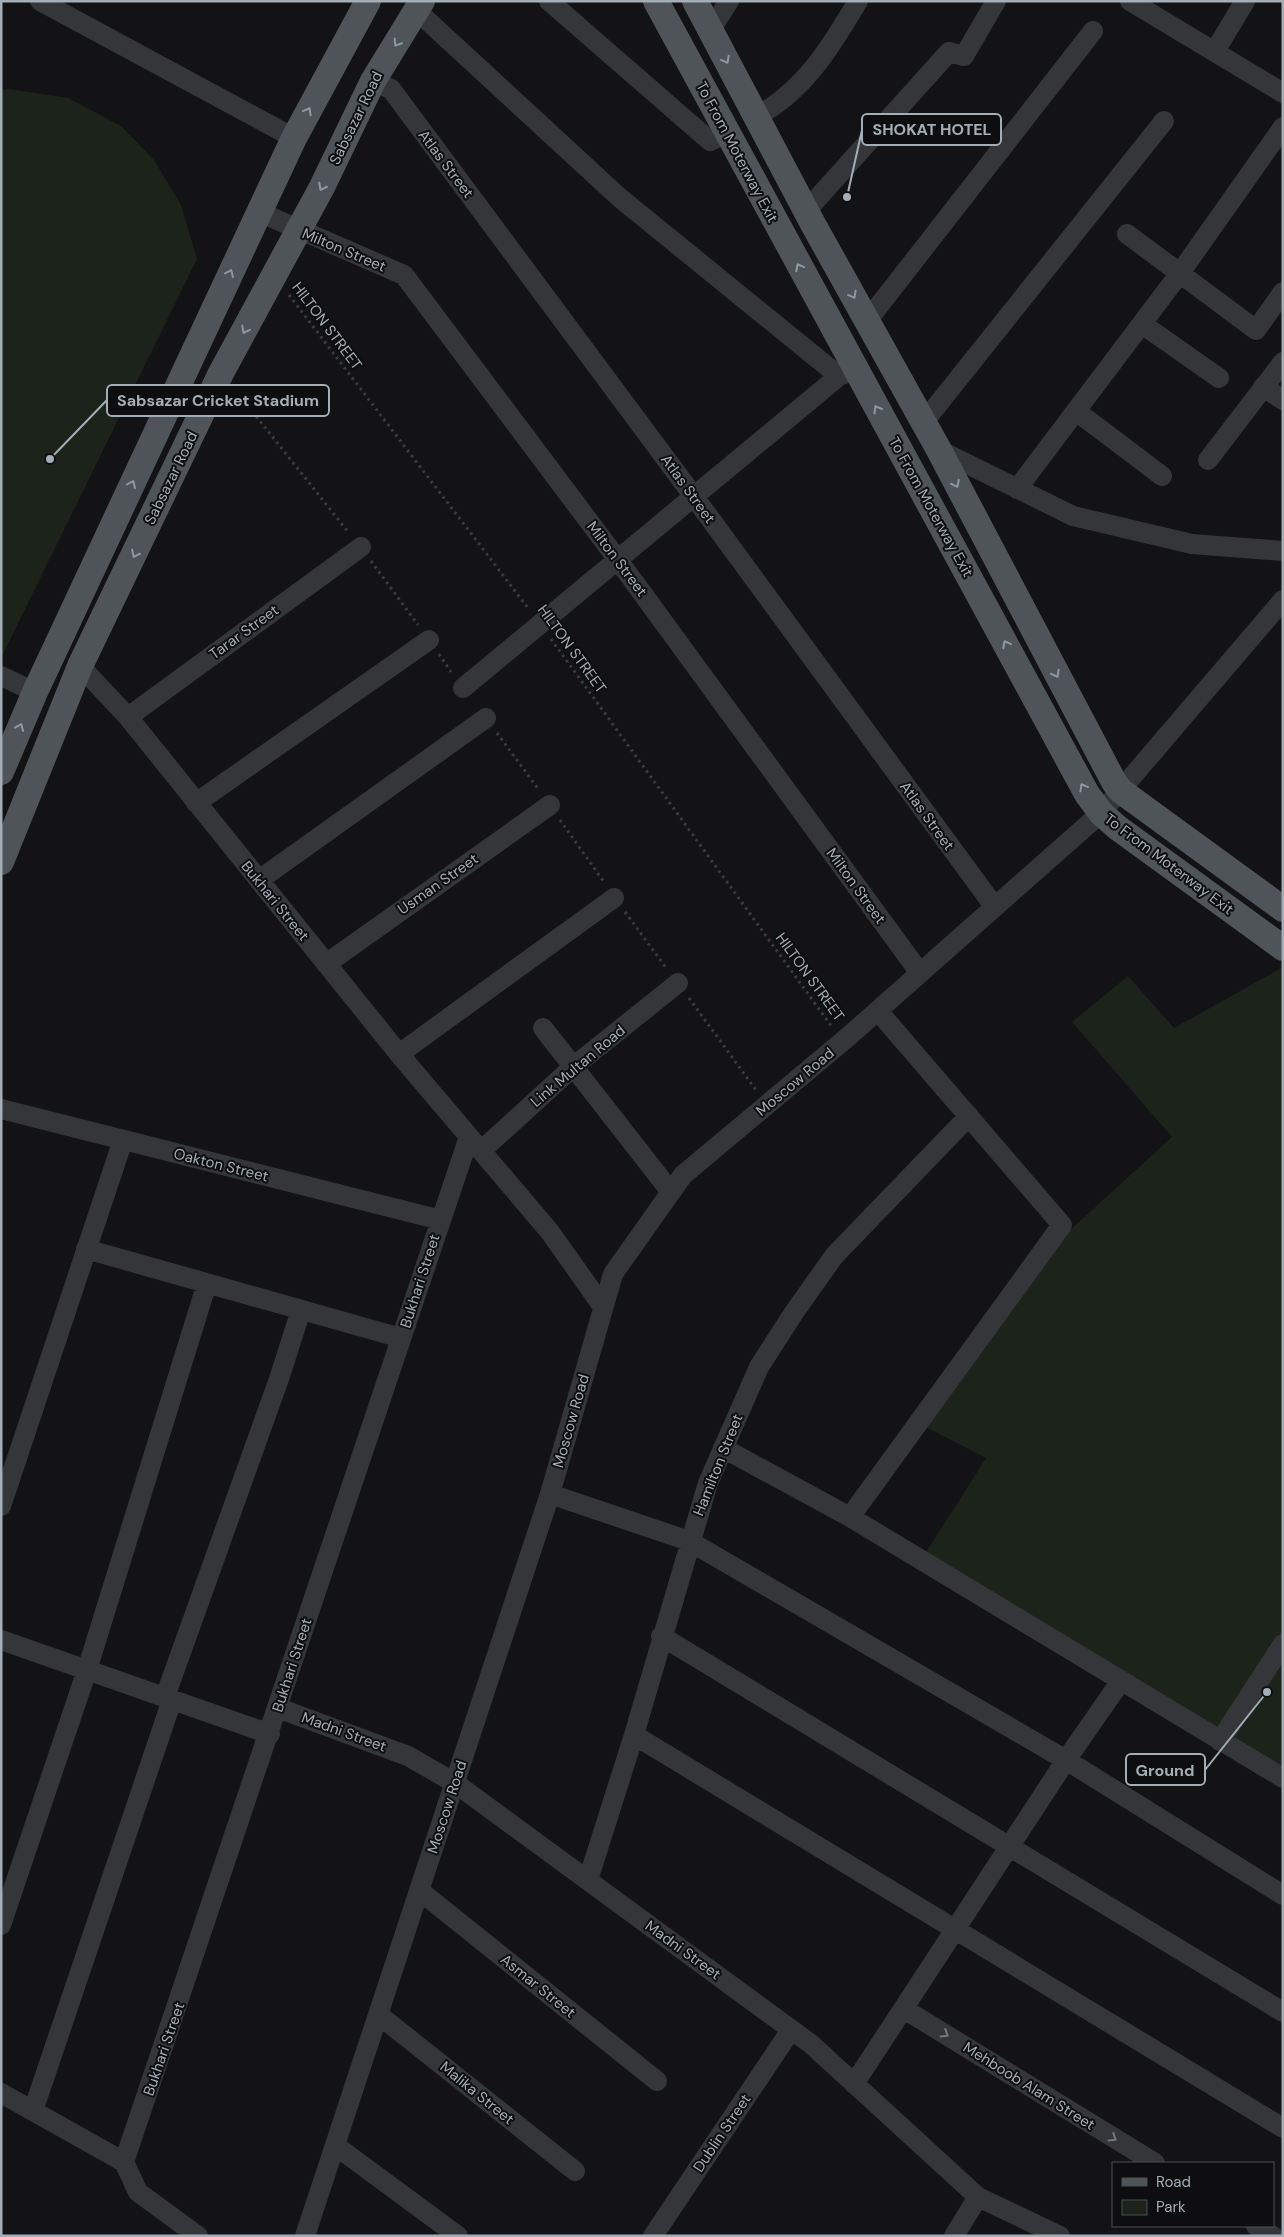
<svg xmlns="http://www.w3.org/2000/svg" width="1284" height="2237" font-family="'DM Sans',sans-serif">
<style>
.green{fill:#1b231b}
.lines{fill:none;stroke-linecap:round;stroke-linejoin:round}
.path{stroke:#393d41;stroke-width:3;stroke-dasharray:2.5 4;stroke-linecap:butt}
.minor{stroke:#34363a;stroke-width:20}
.major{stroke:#4f5459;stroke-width:26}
.oneway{stroke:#8e989f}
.oneway2{stroke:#71787e}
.labels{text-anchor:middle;stroke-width:4;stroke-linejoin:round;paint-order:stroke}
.street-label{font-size:15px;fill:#a3aeb6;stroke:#0e0e10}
.leader{fill:none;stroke:#a3aeb6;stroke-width:2}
.callout-dot{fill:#a3aeb6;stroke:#0e0e10;stroke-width:2}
.callout{fill:#0e0e10;stroke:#a3aeb6;stroke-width:2}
.callout-label{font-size:16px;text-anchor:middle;font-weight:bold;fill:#a3aeb6}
</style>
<rect width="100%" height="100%" fill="#131315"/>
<path class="green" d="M9 89 68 98 121 126 154 160 181 205 197 259 1 658V90Z
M1283 967V1778L921 1560 986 1458 918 1423 1069 1231 1172 1137 1072 1022 1128 976 1174 1028Z"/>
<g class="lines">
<path class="path" d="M289 295 528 608
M236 391 349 533
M371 561 418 625
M551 639 832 1027
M439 654 451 672
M497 733 539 790
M560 820 604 882
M625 912 667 969
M689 998 756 1090"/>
<path class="minor" d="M40 1 294 138
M549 1 710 141 726 133
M1130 1 1283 93
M417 11 620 198 839 376 854 370
M710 31 729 1
M1215 51 1245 1
M373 81 391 89 695 498 994 906
M756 117C805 90 830 48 858 1
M806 211 949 52 964 56 996 1
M259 212 404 275 618 560 920 973
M1127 234 1256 330 1283 292
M867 321 1093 31
M1142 324 1219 378
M1263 387 1283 400
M1076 411 1162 476
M923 423 1164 121
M939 450 1073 516 1192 544 1283 551
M1208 460 1283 362
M1017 489 1180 273 1283 127
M80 666 128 717 399 1054 550 1232 603 1307
M1 676 35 692
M463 688 839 376
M128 717 361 547
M196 803 429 640
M259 880 486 718
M326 964 550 805
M543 1028 671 1192
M399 1054 614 898
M1 1109 441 1220
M481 1151 573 1067 678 983
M86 1249 401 1338
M723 1448 850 1517 1283 1778
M550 1494 689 1541 1066 1760 1283 1895
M1 1506 123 1140
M850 1517 1062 1225 878 1011
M661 1636 1283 2012
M1 1640 270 1734
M165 1697 279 1379 301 1310
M278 1708 408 1756 455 1783 811 2044 978 2197 1060 2236
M634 1735 1283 2128
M1220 1741 1283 1644
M588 1880 634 1735 708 1483 759 1367 793 1314 834 1256 969 1116
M420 1891 657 2081
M1 1925 87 1670 207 1283
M904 2009 1155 2163
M379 2015 575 2171
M854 2084 1066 1760 1121 1681
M1 2093 124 2162
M33 2111 172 1700
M336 2146 458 2236
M1256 2226 1273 2236
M198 2236 138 2192 124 2162 469 1137
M305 2236 550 1494 613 1274 683 1175 849 1036 1101 813 1283 600
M653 2236 791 2030
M954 2236 978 2197"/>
<path class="major" d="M656 1C798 266 944 529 1087 794L1101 813 1118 828 1283 948
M695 1 813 224 939 450 1114 782 1121 791 1283 909
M1 772 35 692 294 138 368 1
M1 862 80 666 221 373 322 187 373 81 422 1"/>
</g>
<defs><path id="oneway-chevron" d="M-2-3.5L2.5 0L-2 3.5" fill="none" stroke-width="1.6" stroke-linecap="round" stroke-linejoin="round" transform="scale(1.25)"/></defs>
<g class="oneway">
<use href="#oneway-chevron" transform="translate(397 43) rotate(122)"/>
<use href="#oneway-chevron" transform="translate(726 60) rotate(62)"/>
<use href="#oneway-chevron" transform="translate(308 111) rotate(-62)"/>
<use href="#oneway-chevron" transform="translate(322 187) rotate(117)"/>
<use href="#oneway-chevron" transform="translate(799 267) rotate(-118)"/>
<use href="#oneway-chevron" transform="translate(230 273) rotate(-65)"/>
<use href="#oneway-chevron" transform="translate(853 295) rotate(61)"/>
<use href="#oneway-chevron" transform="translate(245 330) rotate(118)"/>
<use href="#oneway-chevron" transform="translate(877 409) rotate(-120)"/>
<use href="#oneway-chevron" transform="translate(132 484) rotate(-65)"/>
<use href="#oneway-chevron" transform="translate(956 484) rotate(63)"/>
<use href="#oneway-chevron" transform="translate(135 554) rotate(116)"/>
<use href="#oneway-chevron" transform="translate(1006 644) rotate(-118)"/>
<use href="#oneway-chevron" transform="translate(1056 674) rotate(62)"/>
<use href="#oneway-chevron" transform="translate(20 727) rotate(-67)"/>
<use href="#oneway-chevron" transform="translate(1083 787) rotate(-119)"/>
</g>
<g class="oneway2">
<use href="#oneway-chevron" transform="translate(945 2034) rotate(32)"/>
<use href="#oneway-chevron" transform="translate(1113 2138) rotate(32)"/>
</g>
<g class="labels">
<g class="street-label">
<text transform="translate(356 118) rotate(-64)" y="5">Sabsazar Road</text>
<text transform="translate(737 152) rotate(62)" y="5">To From Moterway Exit</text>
<text transform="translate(446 164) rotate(53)" y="5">Atlas Street</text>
<text transform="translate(344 250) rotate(23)" y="5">Milton Street</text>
<text transform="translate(327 326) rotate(53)" y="5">HILTON STREET</text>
<text transform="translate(171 478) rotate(-64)" y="5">Sabsazar Road</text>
<text transform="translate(688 489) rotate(54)" y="5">Atlas Street</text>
<text transform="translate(931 507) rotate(61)" y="5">To From Moterway Exit</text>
<text transform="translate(617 559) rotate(53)" y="5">Milton Street</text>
<text transform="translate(244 632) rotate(-36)" y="5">Tarar Street</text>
<text transform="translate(572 649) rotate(54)" y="5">HILTON STREET</text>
<text transform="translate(927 816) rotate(54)" y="5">Atlas Street</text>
<text transform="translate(1169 864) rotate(37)" y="5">To From Moterway Exit</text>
<text transform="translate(438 884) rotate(-35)" y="5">Usman Street</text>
<text transform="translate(856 886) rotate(54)" y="5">Milton Street</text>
<text transform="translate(275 901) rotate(51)" y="5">Bukhari Street</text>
<text transform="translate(810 977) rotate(54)" y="5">HILTON STREET</text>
<text transform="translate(578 1066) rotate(-40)" y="5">Link Multan Road</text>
<text transform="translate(795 1082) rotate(-40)" y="5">Moscow Road</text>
<text transform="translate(221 1165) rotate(14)" y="5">Oakton Street</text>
<text transform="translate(420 1281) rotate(-72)" y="5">Bukhari Street</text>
<text transform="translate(571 1421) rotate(-74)" y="5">Moscow Road</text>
<text transform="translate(718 1465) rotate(-68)" y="5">Hamilton Street</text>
<text transform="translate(292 1665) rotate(-72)" y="5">Bukhari Street</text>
<text transform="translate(344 1732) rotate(20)" y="5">Madni Street</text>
<text transform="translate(447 1807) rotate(-72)" y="5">Moscow Road</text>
<text transform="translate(683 1950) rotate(36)" y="5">Madni Street</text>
<text transform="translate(538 1986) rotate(39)" y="5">Asmar Street</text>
<text transform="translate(164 2049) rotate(-71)" y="5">Bukhari Street</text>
<text transform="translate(1029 2086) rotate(32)" y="5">Mehboob Alam Street</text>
<text transform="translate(477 2093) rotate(39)" y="5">Malika Street</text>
<text transform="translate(722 2133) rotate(-56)" y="5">Dublin Street</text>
</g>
</g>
<path class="leader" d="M847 197L862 130M50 459L107 400M1267 1692L1205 1770"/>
<g class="callout-dot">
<circle cx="847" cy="197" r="5"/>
<circle cx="50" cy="459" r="5"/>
<circle cx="1267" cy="1692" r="5"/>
</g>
<g class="callout">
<rect x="862" y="114" width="139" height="31" rx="5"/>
<rect x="107" y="385" width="222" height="31" rx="5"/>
<rect x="1126" y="1754" width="79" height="31" rx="5"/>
</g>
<g class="callout-label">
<text x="932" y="135">SHOKAT HOTEL</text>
<text x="218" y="406">Sabsazar Cricket Stadium</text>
<text x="1165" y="1776">Ground</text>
</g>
<rect width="1284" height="2237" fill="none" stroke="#a3aeb6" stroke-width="5"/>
<rect x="1112" y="2162" width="162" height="65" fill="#0e0e10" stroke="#4a4e52"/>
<rect x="1122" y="2178" width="25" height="8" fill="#4f5459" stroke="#4a4e52"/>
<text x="1156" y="2187" font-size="15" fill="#a3aeb6">Road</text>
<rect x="1122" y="2200" width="25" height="15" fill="#1b231b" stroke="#4a4e52"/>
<text x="1156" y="2212" font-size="15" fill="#a3aeb6">Park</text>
</svg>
